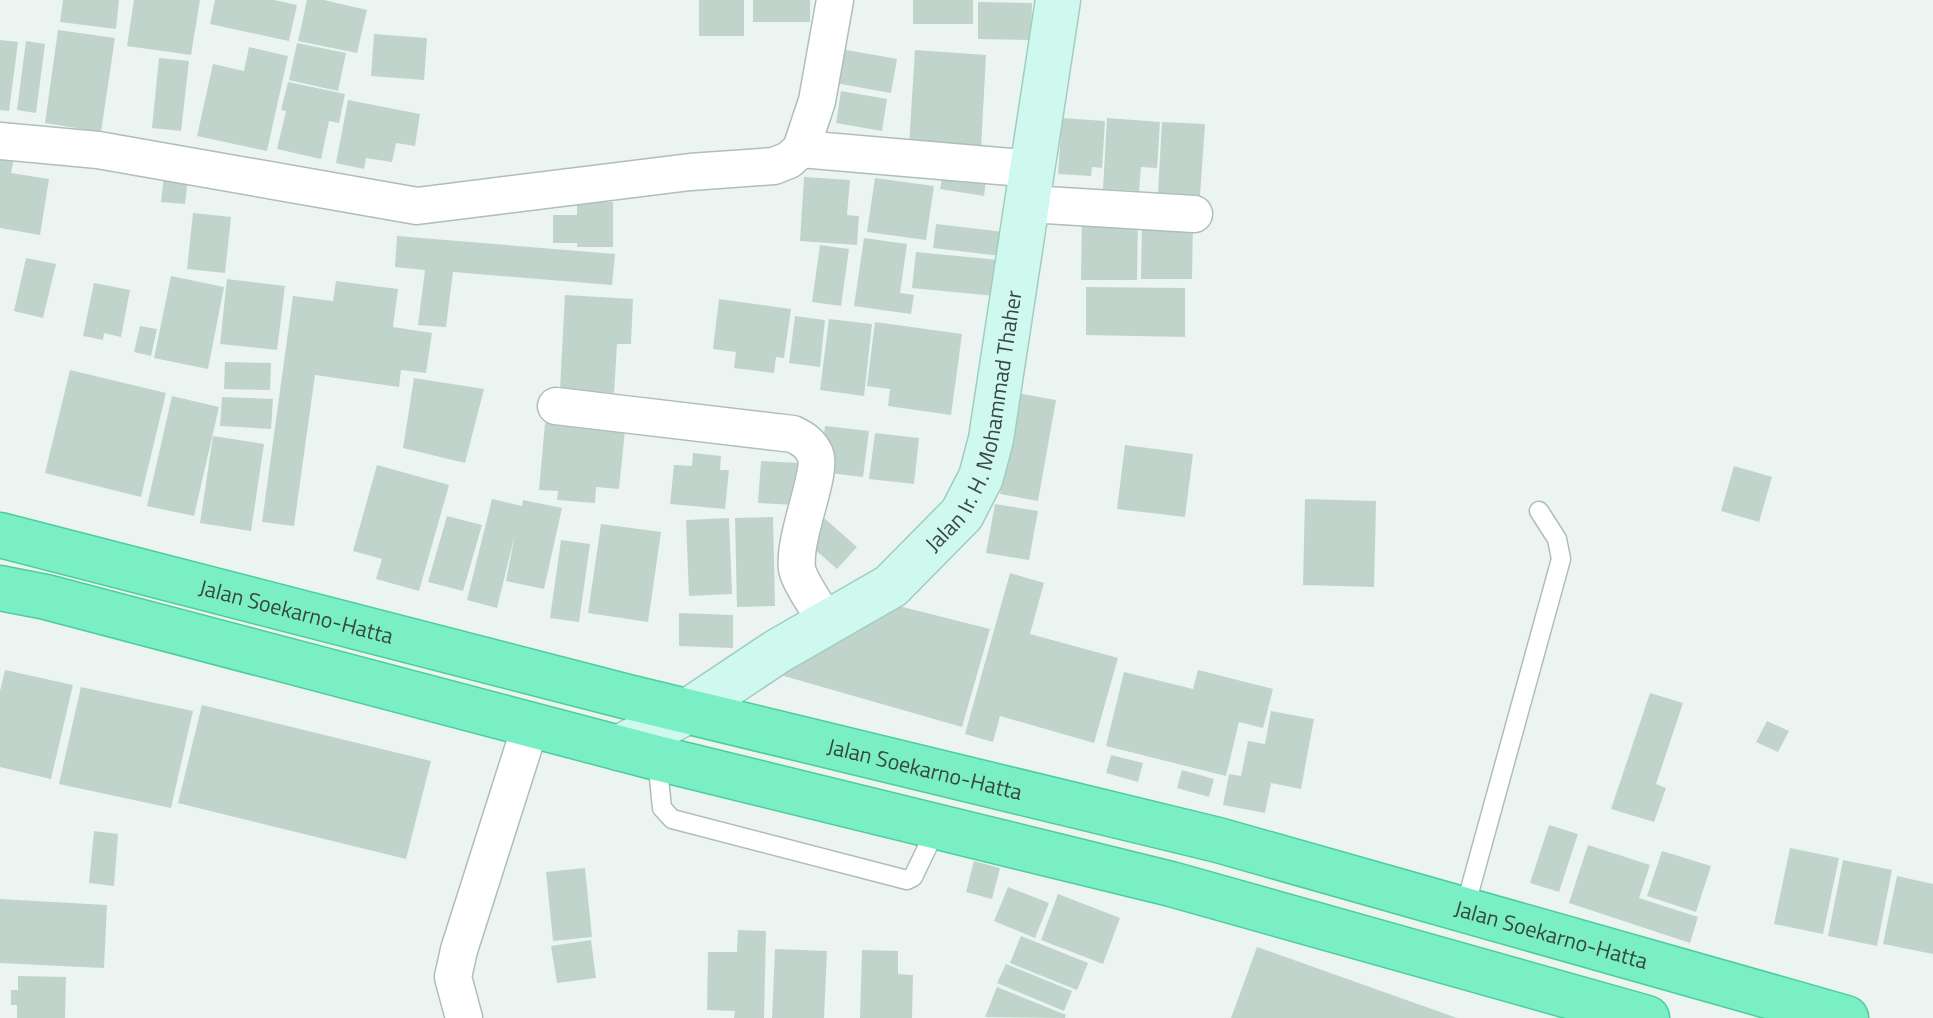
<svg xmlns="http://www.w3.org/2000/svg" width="1933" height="1018" font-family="'Titillium Web',sans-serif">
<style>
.building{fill:#c1d4cc}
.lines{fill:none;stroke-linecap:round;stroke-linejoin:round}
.lane-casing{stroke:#aebeb8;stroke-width:21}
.street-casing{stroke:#aebeb8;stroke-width:39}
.secondary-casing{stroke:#9fcec1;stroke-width:47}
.highway-casing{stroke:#4bce9a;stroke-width:47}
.lane{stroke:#fff;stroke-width:18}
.street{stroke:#fff;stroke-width:36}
.secondary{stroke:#cff9ee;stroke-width:44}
.highway{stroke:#7aefc5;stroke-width:44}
.labels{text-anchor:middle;stroke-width:6;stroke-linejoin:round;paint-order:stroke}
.street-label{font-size:22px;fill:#394741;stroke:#fff}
</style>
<rect width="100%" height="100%" fill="#ebf4f1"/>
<path class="building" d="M63 0H119L116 29 60 22Z
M134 0H200L191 55 127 46Z
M215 0H274L297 5 289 41 210 24Z
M307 0H324L367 10 357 53 298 41Z
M699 0H744V36H699Z
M753 0H810V22H753Z
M913 0H973V24H913Z
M978 2 1032 3 1031 40 978 39Z
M58 30 115 38 101 132 45 123Z
M374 34 427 38 424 80 371 76Z
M0 40 18 42 9 111 0 110Z
M26 41 45 44 36 113 17 110Z
M297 43 346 53 338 91 289 80Z
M249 47 288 56 267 151 197 136 213 64 244 71Z
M841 49 897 59 891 93 835 83Z
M915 50 986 55 981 149 909 145Z
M159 58 189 61 181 131 152 128Z
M288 82 345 94 339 123 329 121 321 159 277 149 286 111 281 110Z
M841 91 887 99 882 131 836 123Z
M348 100 420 114 415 146 396 143 392 162 366 158 364 169 336 163Z
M1062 118 1105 121 1102 168 1092 167 1091 176 1058 174Z
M1107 118 1160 122 1157 168 1141 167 1139 191 1103 189Z
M1162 122 1205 124 1200 196 1158 193Z
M0 157 14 159 11 173 49 179 40 235 0 228Z
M943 174 986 180 984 196 940 189Z
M164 176 188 178 185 204 161 202Z
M804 177 850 180 847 215 859 216 857 245 800 241Z
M875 178 934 186 926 240 867 232Z
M577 202H613V247H577V243H553V215H577Z
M193 213 231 217 225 273 187 269Z
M1082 217 1138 218 1137 280H1081Z
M1142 219 1193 220 1192 279H1141Z
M936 224 1004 232 1001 256 933 248Z
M397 236 615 254 612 285 453 272 446 327 418 325 425 270 395 267Z
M864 238 907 244 900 293 914 295 911 314 854 306Z
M820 245 849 249 841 306 812 302Z
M916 252 999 260 995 296 912 288Z
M26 258 56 264 43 318 14 311Z
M171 276 224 287 208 369 154 358Z
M227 279 285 286 277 350 220 344Z
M336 281 398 289 393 327 432 333 426 373 401 370 399 387 315 375 294 526 262 522 293 296 333 301Z
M94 283 130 290 121 337 104 333 103 340 83 336Z
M1086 287 1185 288V337L1086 335Z
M565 295 633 299 631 344H617L614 393 560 390Z
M719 299 791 309 784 358 776 357 774 373 734 368 736 352 713 349Z
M795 316 825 320 820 367 789 363Z
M829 319 872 324 864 396 820 390Z
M875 322 962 334 951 415 888 406 890 389 867 386Z
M140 326 157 329 151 356 134 352Z
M225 362 271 363 270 390 224 389Z
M70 370 166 393 141 497 45 473Z
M414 378 484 389 465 463 403 448Z
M1017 393 1056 400 1038 501 1000 494Z
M172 396 219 407 194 516 147 506Z
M222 397 273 399 271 429 220 426Z
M545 423 625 430 619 489 596 487 595 503 557 500 558 491 539 490Z
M825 426 869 431 863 477 820 472Z
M875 433 919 438 914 484 869 479Z
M213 436 264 444 251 531 200 523Z
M1125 445 1193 454 1185 517 1117 509Z
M693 453 721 456 720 470H729L725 509 670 504 674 465 692 466Z
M761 461 800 463 797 505 758 503Z
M377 465 449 485 419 591 376 579 382 559 353 551Z
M1734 466 1772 477 1759 522 1721 511Z
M492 499 522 506 523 500 562 508 544 589 506 581 515 534 497 608 467 600Z
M1305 499 1376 501 1374 587 1303 585Z
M995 504 1038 511 1029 560 986 553Z
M447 516 482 525 463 591 428 582Z
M773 517 775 606 737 607 735 518Z
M823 517 857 547 837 569 803 539Z
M729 518 732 594 689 596 686 520Z
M601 524 661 532 648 622 588 613Z
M561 540 590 544 579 622 550 618Z
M1010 573 1044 583 1030 634 1118 658 1094 743 1000 716 993 742 965 734Z
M887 603 990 629 962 727 770 672Z
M679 613 733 615V648L679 646Z
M5 670 73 685 51 779 0 767V691Z
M1198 670 1273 689 1263 728 1239 722 1226 776 1106 746 1124 672 1193 689Z
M81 687 193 711 171 808 59 784Z
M1650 693 1683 703 1656 784 1666 788 1654 822 1611 809Z
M202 705 431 761 406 859 178 803Z
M1271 711 1314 719 1301 789 1271 783 1265 813 1223 805 1229 774 1241 776 1248 741 1265 744Z
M1767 721 1789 731 1778 752 1756 742Z
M1111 755 1143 763 1138 782 1106 773Z
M1182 770 1214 779 1209 797 1177 788Z
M1549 825 1578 834 1559 892 1530 883Z
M94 831 118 834 114 886 89 883Z
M1588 845 1650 865 1639 898 1698 917 1690 943 1569 903Z
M1790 848 1839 858 1823 934 1774 924Z
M1662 851 1711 866 1696 912 1647 896Z
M1843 860 1892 870 1877 946 1828 936Z
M974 861 1000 868 992 899 966 892Z
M585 868 592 937 553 941 546 872Z
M1897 876 1933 884V954L1883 944Z
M1008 887 1049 903 1035 938 994 921Z
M1058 894 1120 918 1103 964 1041 940Z
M0 899 107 905 104 968 0 963Z
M738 930 766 931 764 1018H734L735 1011 707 1010 708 952H737Z
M1021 936 1088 963 1077 990 1010 963Z
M591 940 596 978 557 983 551 946Z
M1257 947 1457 1018H1231Z
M775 949 827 951 824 1018H772Z
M862 950 898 951V974L913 975 912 1018H860Z
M1006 964 1072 991 1064 1011 997 983Z
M18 976 66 977 65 1018H17V1005H11V990H18Z
M997 987 1066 1015 1065 1018 985 1017Z"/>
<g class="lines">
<defs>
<path id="lane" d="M657 758 662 808 672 819 907 880 913 877 937 827
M1464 911 1561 559 1557 539 1539 511"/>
<path id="street" d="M0 141 98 150 417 206 690 172 774 166 789 160 801 149 817 101 835 0
M801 149 1034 169
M1029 204 1194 214
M556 406 793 434C803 439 810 443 815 454 823 473 793 536 797 569 800 583 819 609 827 623
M464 1018 453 977 459 950 531 724"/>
<g id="secondary">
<path id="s1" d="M619 748 688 711 778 651 891 586 962 514 981 477 991 439 1058 0"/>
</g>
<g id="highway">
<path id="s2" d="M0 535 628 697 1218 840 1846 1018"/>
<path d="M0 588 46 597 657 758 1171 884 1647 1018"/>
</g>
</defs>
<use href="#lane" class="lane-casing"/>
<use href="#street" class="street-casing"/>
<use href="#secondary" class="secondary-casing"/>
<use href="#highway" class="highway-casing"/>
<use href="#lane" class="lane"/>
<use href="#street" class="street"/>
<use href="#secondary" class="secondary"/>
<use href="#highway" class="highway"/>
</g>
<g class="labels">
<g class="street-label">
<text dy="8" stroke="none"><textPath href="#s1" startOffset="510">Jalan Ir. H. Mohammad Thaher</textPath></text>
<text dy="8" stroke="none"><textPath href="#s2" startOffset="306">Jalan Soekarno-Hatta</textPath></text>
<text dy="8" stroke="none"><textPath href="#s2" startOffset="954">Jalan Soekarno-Hatta</textPath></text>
<text dy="8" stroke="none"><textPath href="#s2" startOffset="1602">Jalan Soekarno-Hatta</textPath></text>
</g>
</g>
</svg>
